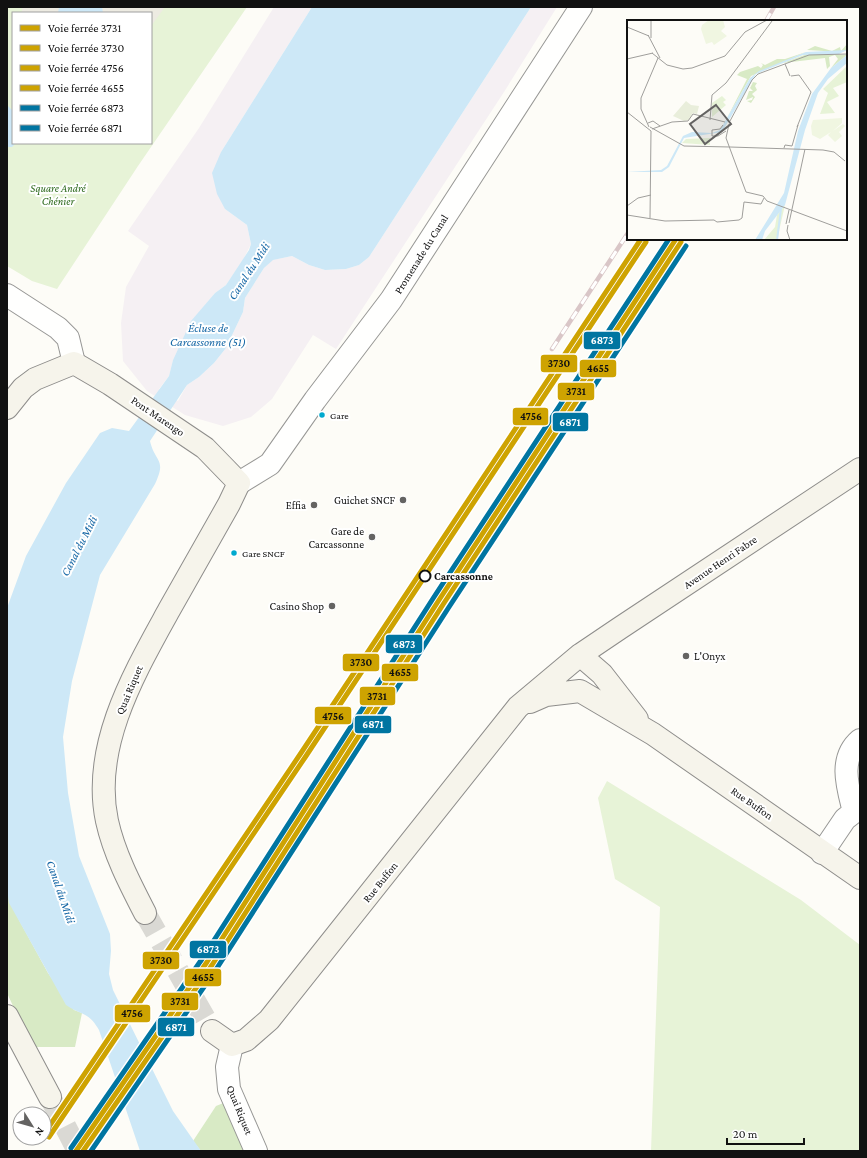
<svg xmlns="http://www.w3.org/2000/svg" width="867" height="1158" font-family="'Crimson Pro',serif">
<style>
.industrial{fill:#f5f0f3}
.green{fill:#e7f3d7;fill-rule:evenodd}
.forest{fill:#d8eac5}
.plaza{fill:#edebe2}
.water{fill:#cde8f7}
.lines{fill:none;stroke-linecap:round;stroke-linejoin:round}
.secondary-tunnel{stroke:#dad9d4;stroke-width:22;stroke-dasharray:22 11;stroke-linecap:butt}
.street-casing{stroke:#979795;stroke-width:24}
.secondary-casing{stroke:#8e8d8b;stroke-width:24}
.street{stroke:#fffffe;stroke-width:22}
.secondary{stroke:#f6f4eb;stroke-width:22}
.rail-casing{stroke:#d9c6c7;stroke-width:4.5}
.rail{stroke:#fff;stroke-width:3;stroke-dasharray:9;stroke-linecap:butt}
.rail-1-casing{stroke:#fff;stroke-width:8}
.rail-2-casing{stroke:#fff;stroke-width:8}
.rail-3-casing{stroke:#fff;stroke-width:8}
.rail-4-casing{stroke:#fff;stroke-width:8}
.rail-5-casing{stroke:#fff;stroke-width:8}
.rail-6-casing{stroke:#fff;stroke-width:8}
.rail-1{stroke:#cea301;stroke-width:5}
.rail-2{stroke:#cea301;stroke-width:5}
.rail-3{stroke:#cea301;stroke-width:5}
.rail-4{stroke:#cea301;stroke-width:5}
.rail-5{stroke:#0075a1;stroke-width:5}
.rail-6{stroke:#0075a1;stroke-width:5}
.bus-dot{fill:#00a9ce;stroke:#fff;stroke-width:1.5}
.poi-dot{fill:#646362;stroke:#fff;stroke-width:1.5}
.stop-dot{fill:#fff;stroke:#111;stroke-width:2}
.labels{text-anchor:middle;stroke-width:4;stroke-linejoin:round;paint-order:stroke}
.bus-label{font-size:10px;fill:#111;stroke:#fff;text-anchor:start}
.park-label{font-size:11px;font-style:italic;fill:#2f6b1f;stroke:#fff}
.street-label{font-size:11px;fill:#111;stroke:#fff}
.poi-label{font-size:11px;fill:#111;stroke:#fff;text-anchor:end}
.stop-label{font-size:11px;font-weight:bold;fill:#111;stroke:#fff;text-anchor:start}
.water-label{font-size:12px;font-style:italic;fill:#1768a6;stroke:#fff}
.inset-river{fill:none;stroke:#cde8f7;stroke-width:2}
.inset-road{fill:none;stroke:#9f9e9b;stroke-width:1}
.view{fill:#646362;fill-opacity:0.15;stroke:#646362;stroke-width:2}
.inset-edge{fill:none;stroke:#111;stroke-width:2}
.line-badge{stroke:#fff;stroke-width:1.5}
.badge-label{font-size:11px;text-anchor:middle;font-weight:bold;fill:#fff}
.pale-badge-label{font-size:11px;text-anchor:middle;font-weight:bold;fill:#111}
</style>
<rect width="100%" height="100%" fill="#fdfcf7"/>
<path class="industrial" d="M274 7H312L221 152 225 209 247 225 251 244 243 260 226 285 215 293 192 321 173 360 169 376 159 389 178 401 187 385 199 377 214 363 226 348 243 312 245 298 264 268 272 260 292 256 309 265 325 270 346 269 359 265 369 257 531 7H557L504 92 336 349 313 335 272 399 251 417 223 426 185 415 147 391 123 361 121 323 126 287 149 246 128 231 199 128Z"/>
<path class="green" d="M7 7H247L138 166 57 289 32 281 7 266ZM13 13H151V143H13Z
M607 781 801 900 860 945V1151H651L660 907 615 879 598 798Z"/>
<path class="forest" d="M7 881 19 920 48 973 74 1010 82 1013 75 1047H32L7 993Z
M226 1102 249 1151H201L193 1141 216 1106Z"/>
<path class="plaza" d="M22 7H165L151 26V13H22Z"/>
<path class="water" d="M59 7H102L103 13H58Z
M312 7H531L369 257 359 265 346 269 325 270 309 265 292 256 273 260 264 268 245 298 243 312 226 348 214 363 199 377 187 385 150 441C155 463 167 458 155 484L100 575 72 681 63 737 68 793 79 856 110 934 111 951 109 974 113 990 173 1111 201 1151H140L99 1030C88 1011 82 1016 66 1005L9 903 7 889V608L26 556 66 483 100 433 112 428 129 431 169 376 173 360 191 321 215 293 226 285 249 250 251 244 247 225 225 209 217 194 212 173 221 152Z
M7 105 13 111V143H16L12 147H7Z"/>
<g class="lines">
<path class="secondary-tunnel" d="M145 913 212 1031
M50 1097 78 1151"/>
<defs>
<path id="street" d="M7 295 58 328 68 338 74 363
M239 483 270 464 315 400 391 300 581 7
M822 853 845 819 854 812C848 788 838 759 860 740
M232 1045 227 1067 229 1089 256 1151"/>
<path id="secondary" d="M7 408 23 388 35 379 74 363 110 384 205 448 239 483 229 504C209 539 189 574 169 610 135 672 91 746 107 821 114 853 130 884 145 913
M580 655 602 674 637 719
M530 702 546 695 580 691 653 734 860 878
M7 1016 50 1097
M212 1031 232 1045 246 1040 269 1020 518 707 580 655 620 628 860 469"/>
</defs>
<use href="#street" class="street-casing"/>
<use href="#secondary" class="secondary-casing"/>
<use href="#street" class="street"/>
<use href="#secondary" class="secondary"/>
<defs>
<path id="rail" d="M766 21 774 7
M552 349 628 233"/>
</defs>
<use href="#rail" class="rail-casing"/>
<use href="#rail" class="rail"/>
<defs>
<path id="rail-1" d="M76 1151 207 962 439 600 676 239"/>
<path id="rail-2" d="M44 1134 301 753 641 239"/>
<path id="rail-3" d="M49 1137 306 756 646 242"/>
<path id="rail-4" d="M83 1151 212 965 444 603 681 242"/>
<path id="rail-5" d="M71 1148 202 959 434 597 669 239"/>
<path id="rail-6" d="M91 1151 217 968 449 607 686 246"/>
</defs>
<use href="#rail-1" class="rail-1-casing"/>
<use href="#rail-2" class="rail-2-casing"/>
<use href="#rail-3" class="rail-3-casing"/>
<use href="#rail-4" class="rail-4-casing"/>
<use href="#rail-5" class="rail-5-casing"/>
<use href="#rail-6" class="rail-6-casing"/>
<use href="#rail-1" class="rail-1"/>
<use href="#rail-2" class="rail-2"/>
<use href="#rail-3" class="rail-3"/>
<use href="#rail-4" class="rail-4"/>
<use href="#rail-5" class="rail-5"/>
<use href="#rail-6" class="rail-6"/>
</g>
<g class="bus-dot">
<circle cx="322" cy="415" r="3.5"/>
<circle cx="234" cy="553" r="3.5"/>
</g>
<g class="poi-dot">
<circle cx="403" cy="500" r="4"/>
<circle cx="314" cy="505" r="4"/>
<circle cx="372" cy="537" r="4"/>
<circle cx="332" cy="606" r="4"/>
<circle cx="686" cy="656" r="4"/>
</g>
<circle class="stop-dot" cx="425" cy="576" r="5.5"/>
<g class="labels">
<g class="bus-label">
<text x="330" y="419">Gare</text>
<text x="242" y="557">Gare SNCF</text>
</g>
<g class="park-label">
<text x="58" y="192">Square André<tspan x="58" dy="13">Chénier</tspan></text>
</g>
<g class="street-label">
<text transform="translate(421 254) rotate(-58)" y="4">Promenade du Canal</text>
<text transform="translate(158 416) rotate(34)" y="4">Pont Marengo</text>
<text transform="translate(720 562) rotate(-34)" y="4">Avenue Henri Fabre</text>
<text transform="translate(129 690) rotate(-67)" y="4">Quai Riquet</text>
<text transform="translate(752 803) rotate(35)" y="4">Rue Buffon</text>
<text transform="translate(380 882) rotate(-51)" y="4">Rue Buffon</text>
<text transform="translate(240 1110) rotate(68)" y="4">Quai Riquet</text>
</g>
<g class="poi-label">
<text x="395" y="504">Guichet SNCF</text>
<text x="306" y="509">Effia</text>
<text x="364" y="535">Gare de<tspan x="364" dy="13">Carcassonne</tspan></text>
<text x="324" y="610">Casino Shop</text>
<text x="694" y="660" text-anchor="start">L'Onyx</text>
</g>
<g class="stop-label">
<text x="434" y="580">Carcassonne</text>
</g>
<g class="water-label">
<text transform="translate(249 271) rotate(-57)" y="4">Canal du Midi</text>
<text x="208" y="332">Écluse de<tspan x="208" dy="14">Carcassonne (51)</tspan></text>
<text transform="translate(79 546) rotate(-63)" y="4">Canal du Midi</text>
<text transform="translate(61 892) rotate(71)" y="4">Canal du Midi</text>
</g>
</g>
<g transform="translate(627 20)">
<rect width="220" height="220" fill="#fdfcf7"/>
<path d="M220 46V62L206 68 212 76 200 82 208 93 193 94 201 73 196 69ZM95 76 99 80 96 82 99 85 85 97V83ZM83 118V125L55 123 59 119ZM158 185 150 220H137L148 207 150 195Z" fill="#e7f3d7"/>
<path d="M220 24V30L214 32 180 30 188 26 205 31 213 27 214 31ZM179 32 124 56 99 100 120 59 110 55 113 52 131 46 134 48 136 45 134 43 138 45 150 39H158ZM183 33H188L220 35 204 48 211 39 208 35 202 37 203 46 200 49 198 38 156 43ZM126 62 130 63 128 66 130 70 125 74 128 77 124 83 120 81 125 80 126 77 119 80 122 71H126L123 68Z" fill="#d8eac5"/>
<path d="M59 81 64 85 72 86 70 94 66 93 62 100 57 101 46 96Z" fill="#e9eedb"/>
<path d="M82 0H96L98 7 94 11 100 16 87 25 85 22 79 24 74 9 75 5ZM215 98V103L206 111 216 104 218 106 212 112 215 116 208 122 201 115 204 112 193 119 185 115 184 106 186 100Z" fill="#f0f6e1"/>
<path d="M220 30 212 34 176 35 129 54 95 112 57 118 42 147 35 152H0L34 150 40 146 56 116 65 112 85 113 93 110 123 58 132 51 179 32ZM220 35V43L201 59 191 73 178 110 158 185 138 211 135 220H128L157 173 171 111 185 74 204 48Z" fill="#cde8f7"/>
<path class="inset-river" d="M150 220 154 189"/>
<path class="inset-road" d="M24 0V18M0 7 22 16M21 15 33 38M25 33 40 45 56 49 65 48 98 36 118 12 140 0M0 39 26 33M158 44 163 56M164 56 172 55 184 72 170 107M0 92 24 111 23 198M83 100 85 75 99 63 145 1M103 101 125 60 131 54 182 35 220 34M21 103 26 101 33 106M102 104 99 118 119 172 136 176 140 181 220 211M96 105 93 109 85 110V116H91L99 111M22 107 14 89V78L31 38M23 107 57 126 103 127M25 109 45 102 61 101 66 94 98 102M103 127 196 130 207 132 218 141M157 128 158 125 165 126 171 105M0 186 11 178 24 175M0 195 38 201 87 200 90 202 112 200 115 198 117 182 134 184 137 178M162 203 178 129M159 204 162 190M161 205 160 211 163 220"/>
<path class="view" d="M89 85 104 104 78 124 63 104Z"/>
<rect width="220" height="220" class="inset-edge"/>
</g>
<g class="line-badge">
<rect x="583" y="331" width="38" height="19" rx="4" fill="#0075a1"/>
<rect x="540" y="354" width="38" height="19" rx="4" fill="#cea301"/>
<rect x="579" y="359" width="38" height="19" rx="4" fill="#cea301"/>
<rect x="557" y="382" width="38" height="19" rx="4" fill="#cea301"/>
<rect x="512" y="407" width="37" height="19" rx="4" fill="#cea301"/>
<rect x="552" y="412" width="37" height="20" rx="4" fill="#0075a1"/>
<rect x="385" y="634" width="38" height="20" rx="4" fill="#0075a1"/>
<rect x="342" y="653" width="38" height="19" rx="4" fill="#cea301"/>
<rect x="381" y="663" width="38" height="19" rx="4" fill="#cea301"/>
<rect x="359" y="686" width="37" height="20" rx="4" fill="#cea301"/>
<rect x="314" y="706" width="38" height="19" rx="4" fill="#cea301"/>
<rect x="354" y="715" width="38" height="19" rx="4" fill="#0075a1"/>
<rect x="189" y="940" width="38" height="19" rx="4" fill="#0075a1"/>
<rect x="142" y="951" width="38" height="19" rx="4" fill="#cea301"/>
<rect x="184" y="968" width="38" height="19" rx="4" fill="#cea301"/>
<rect x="161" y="992" width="38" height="19" rx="4" fill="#cea301"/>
<rect x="114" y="1004" width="37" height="19" rx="4" fill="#cea301"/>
<rect x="157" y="1017" width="38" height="20" rx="4" fill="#0075a1"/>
</g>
<g class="badge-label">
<text x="602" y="344">6873</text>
<text x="570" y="426">6871</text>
<text x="404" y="648">6873</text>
<text x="373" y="728">6871</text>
<text x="208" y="953">6873</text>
<text x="176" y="1031">6871</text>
</g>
<g class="pale-badge-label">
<text x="559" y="367">3730</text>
<text x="598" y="372">4655</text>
<text x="576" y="395">3731</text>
<text x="531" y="420">4756</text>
<text x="361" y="666">3730</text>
<text x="400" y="676">4655</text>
<text x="377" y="700">3731</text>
<text x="333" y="720">4756</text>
<text x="161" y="964">3730</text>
<text x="203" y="981">4655</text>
<text x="180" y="1005">3731</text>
<text x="132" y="1017">4756</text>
</g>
<rect width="867" height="1158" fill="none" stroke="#111111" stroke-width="16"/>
<rect x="12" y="12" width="140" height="132" fill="#ffffff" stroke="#a0a0a0"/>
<rect x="20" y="25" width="20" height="6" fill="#cea301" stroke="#a0a0a0"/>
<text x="48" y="32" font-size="12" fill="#111111">Voie ferrée 3731</text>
<rect x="20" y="45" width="20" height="6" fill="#cea301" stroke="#a0a0a0"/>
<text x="48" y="52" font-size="12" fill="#111111">Voie ferrée 3730</text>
<rect x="20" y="65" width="20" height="6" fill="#cea301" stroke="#a0a0a0"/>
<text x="48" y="72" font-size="12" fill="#111111">Voie ferrée 4756</text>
<rect x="20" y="85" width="20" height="6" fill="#cea301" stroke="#a0a0a0"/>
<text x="48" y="92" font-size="12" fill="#111111">Voie ferrée 4655</text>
<rect x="20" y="105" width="20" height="6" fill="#0075a1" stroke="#a0a0a0"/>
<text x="48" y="112" font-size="12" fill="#111111">Voie ferrée 6873</text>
<rect x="20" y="125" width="20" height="6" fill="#0075a1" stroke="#a0a0a0"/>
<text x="48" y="132" font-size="12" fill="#111111">Voie ferrée 6871</text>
<g transform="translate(32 1126) rotate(127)"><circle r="19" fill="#ffffff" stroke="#a0a0a0"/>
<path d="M0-3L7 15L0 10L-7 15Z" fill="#646362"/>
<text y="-6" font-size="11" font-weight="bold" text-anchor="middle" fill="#111111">N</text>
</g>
<path d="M727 1138v6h77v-6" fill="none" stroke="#111111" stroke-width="2"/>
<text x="733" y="1138" font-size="12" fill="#111111" stroke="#ffffff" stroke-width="3" paint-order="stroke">20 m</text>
</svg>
